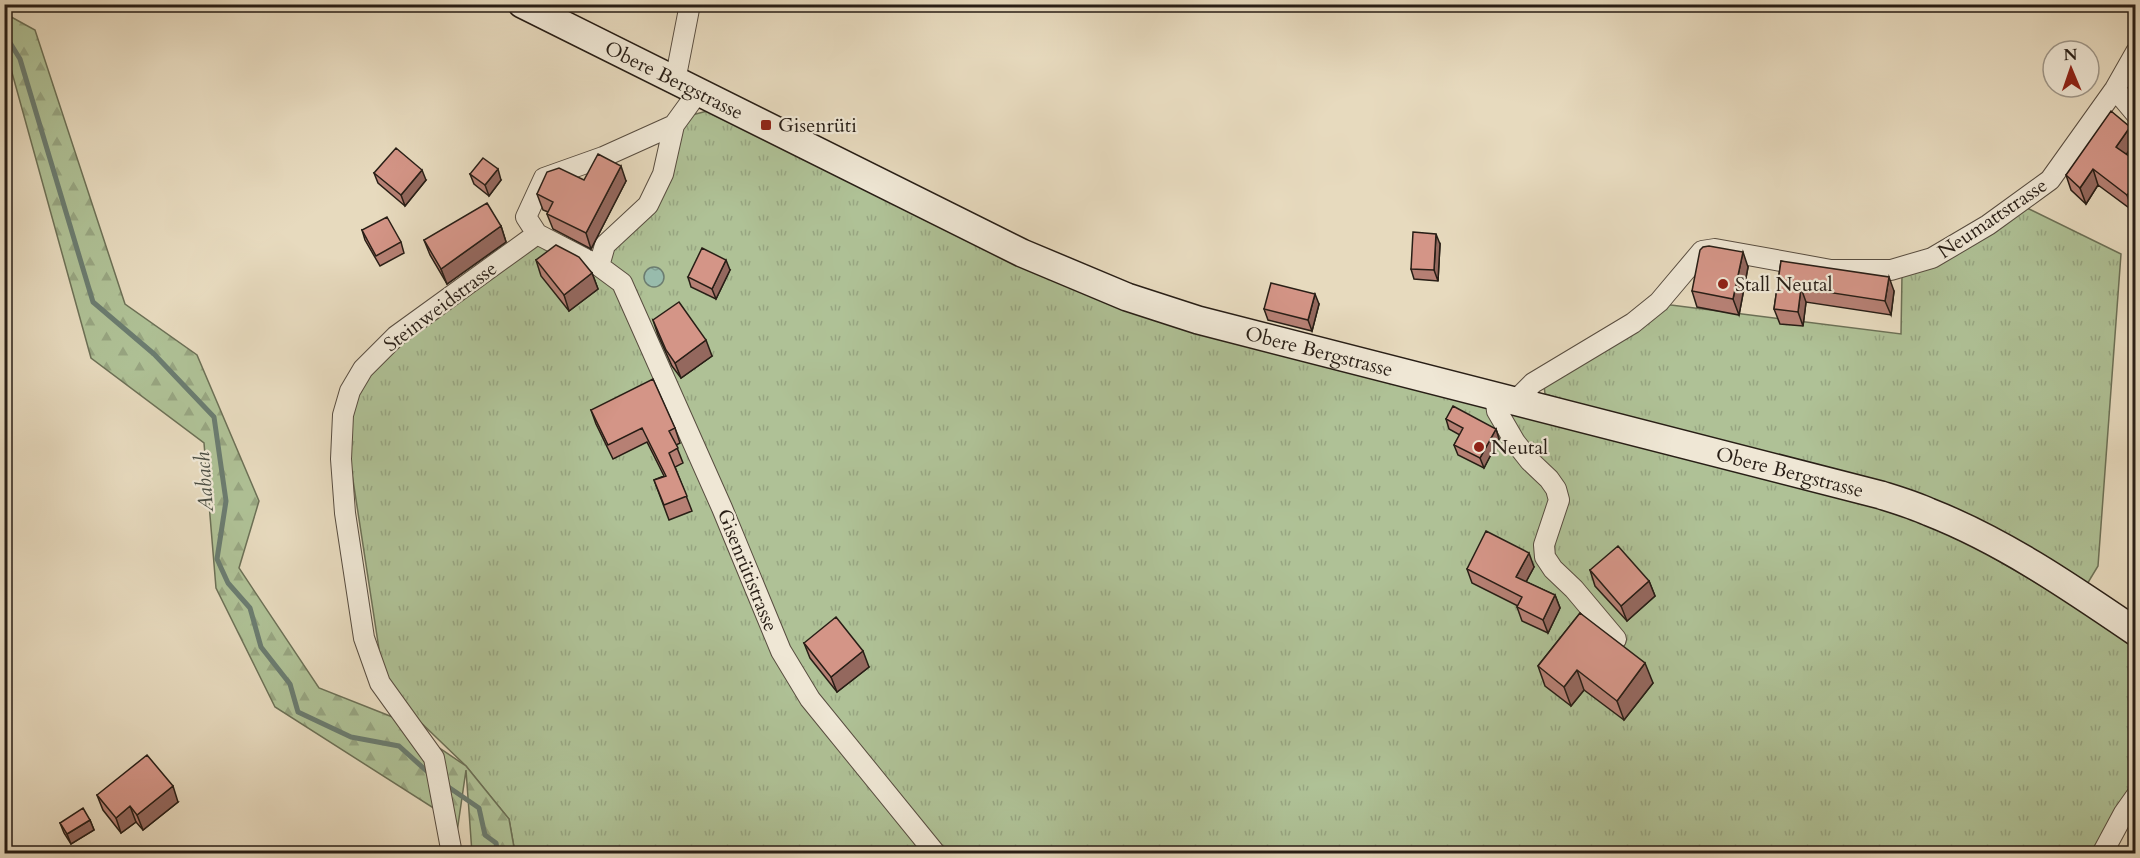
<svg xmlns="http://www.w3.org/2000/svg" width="2140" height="858" font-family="Cardo,serif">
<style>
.grass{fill:url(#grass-tufts);stroke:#6c7056;stroke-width:1.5}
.forest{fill:url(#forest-firs);stroke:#6c7056;stroke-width:1.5}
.water{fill:url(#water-ripples);stroke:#6b7c70;stroke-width:1.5}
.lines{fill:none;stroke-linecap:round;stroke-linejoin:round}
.stream{stroke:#6b7c70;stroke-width:5}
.street-casing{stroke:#584d40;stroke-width:22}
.secondary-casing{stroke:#281e16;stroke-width:30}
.street{stroke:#efe7d5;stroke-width:20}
.secondary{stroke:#efe7d5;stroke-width:27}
.wall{fill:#b68074;stroke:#281e16;stroke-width:1.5}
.shaded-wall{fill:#94685e;stroke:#281e16;stroke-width:1.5}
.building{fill:#d49587;stroke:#281e16;stroke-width:1.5}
.poi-dot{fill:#8f2418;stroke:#efe7d5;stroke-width:2}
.labels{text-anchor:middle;stroke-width:4.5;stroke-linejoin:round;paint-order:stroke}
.street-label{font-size:20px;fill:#281e16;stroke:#efe7d5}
.poi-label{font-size:20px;fill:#281e16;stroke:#efe7d5;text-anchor:start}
.water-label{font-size:21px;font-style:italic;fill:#4a4d43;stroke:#efe7d5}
</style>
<defs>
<pattern id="grass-tufts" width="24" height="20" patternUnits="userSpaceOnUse" patternTransform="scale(1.5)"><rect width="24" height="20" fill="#afc196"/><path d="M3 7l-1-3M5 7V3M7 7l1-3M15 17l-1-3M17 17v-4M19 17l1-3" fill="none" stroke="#97a581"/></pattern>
<pattern id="forest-firs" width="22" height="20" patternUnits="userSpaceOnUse" patternTransform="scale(1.5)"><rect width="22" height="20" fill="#afc196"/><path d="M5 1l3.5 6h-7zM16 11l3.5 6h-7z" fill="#97a581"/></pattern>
<pattern id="water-ripples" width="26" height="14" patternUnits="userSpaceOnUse" patternTransform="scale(1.5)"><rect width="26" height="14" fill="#98bbac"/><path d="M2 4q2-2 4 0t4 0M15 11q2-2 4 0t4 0" fill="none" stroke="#83a093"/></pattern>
</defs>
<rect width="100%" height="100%" fill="#e7dabe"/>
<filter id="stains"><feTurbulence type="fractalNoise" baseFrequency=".00333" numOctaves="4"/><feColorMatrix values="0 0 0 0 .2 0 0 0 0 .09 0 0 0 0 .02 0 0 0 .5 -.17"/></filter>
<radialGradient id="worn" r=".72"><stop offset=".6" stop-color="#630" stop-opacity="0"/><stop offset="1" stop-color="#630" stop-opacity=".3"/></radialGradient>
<path class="grass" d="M711 110 1198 320 1934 523 2135 641V812L2110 854 515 853 509 819 466 766 385 688 343 415 363 369 537 234 599 266 663 174 674 125 692 115Z
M2023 206 2121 254 2098 566 2086 586 2011 538 1545 394 1544 385 1663 304 1901 334 1902 275 1955 256Z"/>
<path class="forest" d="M4 13 35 30 125 304 197 355 259 501 239 568 319 688 395 718 466 766 509 819 515 853H472L466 770 454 853 443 814 275 707 216 588 204 443 91 358 11 69 5 65Z"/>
<path class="water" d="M644 277a10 10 0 1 1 20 0a10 10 0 1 1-20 0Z"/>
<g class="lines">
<path class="stream" d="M4 33 20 59 93 302 154 354 214 417 226 501 217 559 228 583 250 608 261 647 290 684 298 712 351 737 399 746 431 775
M444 784 479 808 485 835 496 843 498 854"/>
<defs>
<path id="street" d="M675 81 690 4
M2115 89 2136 114
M537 234 526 217 544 178 603 157 674 125
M599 266 605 245 648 205 663 174 674 125 698 92
M1495 396 1497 411 1515 442 1530 461 1549 479 1556 489 1559 500 1544 545 1545 557 1553 569 1574 589 1616 639
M1515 401 1533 383 1633 323 1659 302 1702 251 1715 249 1831 270H1891L1932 258 1988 225 2050 180 2115 89 2136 52
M452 854 434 758 380 683 364 638 345 513 341 459 343 415 350 391 363 369 396 336 537 234 599 266 622 283 722 508 781 651 810 699 936 854
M2102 854 2124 813 2136 796"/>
<g id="secondary">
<path id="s1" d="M522 4 1022 253 1127 297 1198 320 1881 495C1897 500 1914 505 1929 512 2003 541 2070 587 2136 632"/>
</g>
</defs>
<use href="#street" class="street-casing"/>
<use href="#secondary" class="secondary-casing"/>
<use href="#street" class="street"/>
<use href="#secondary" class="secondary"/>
</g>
<path class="wall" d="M2136 62V79L2131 67Z
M2135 142 2126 154 2136 161V207L2132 210 2098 185 2086 204 2071 190 2066 175Z
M374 173 426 180 405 206 378 183Z
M470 174 501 180 489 196 474 184Z
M584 180 626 181 591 249 553 229 547 214 548 212 543 210 537 194Z
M501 226 506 242 447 284 430 255 424 240Z
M362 230 401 242 404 253 380 266 365 240Z
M1440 244 1438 281 1414 279 1411 269Z
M536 260 592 273 598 289 569 311 541 276Z
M1781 261 1894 291 1891 315 1806 302 1803 326 1780 324 1774 309Z
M1748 267 1739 315 1697 307 1692 291Z
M730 270 716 299 691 287 688 277Z
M1319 304 1312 331 1268 320 1264 309Z
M653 320 712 356 681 378 672 366 658 335Z
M591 410 675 428 680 443 676 445 683 463 675 467 692 511 669 520 654 480 664 476 647 442 613 459 596 424Z
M1446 419 1496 429 1499 439 1484 468 1458 455 1454 445 1460 435 1449 429Z
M1534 567 1526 582 1555 595 1560 608 1548 633 1522 621 1517 607 1518 606 1472 583 1467 569Z
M1590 570 1649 581 1655 596 1627 621 1595 586Z
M1580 613 1653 683 1624 720 1584 690 1571 706 1545 686 1538 666Z
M804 643 869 667 837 692 810 658Z
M97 795 178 802 143 830 136 822 121 833 103 810Z
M90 820 94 830 71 844 64 833 60 823Z"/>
<path class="shaded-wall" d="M2130 127 2135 142 2121 162 2116 147Z
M621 166 626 181 591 249 586 233Z
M498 169 501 180 489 196 485 185Z
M2093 169 2098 185 2086 204 2080 188Z
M422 170 426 180 405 206 401 195Z
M2136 185V207L2132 210 2127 195Z
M501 226 506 242 447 284 441 269Z
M1436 234 1440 244 1438 281 1434 270Z
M1743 252 1748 267 1739 315 1733 299Z
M726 260 730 270 716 299 712 289Z
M592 273 598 289 569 311 564 295Z
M1889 277 1894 291 1891 315 1885 301Z
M1801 288 1806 302 1803 326 1798 312Z
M1315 294 1319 304 1312 331 1308 320Z
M706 340 712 356 681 378 675 363Z
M1496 429 1499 439 1484 468 1480 458Z
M1529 553 1534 567 1521 591 1516 577Z
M1649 581 1655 596 1627 621 1621 606Z
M1555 595 1560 608 1548 633 1543 620Z
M863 651 869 667 837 692 831 677Z
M1645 663 1653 683 1624 720 1617 701Z
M1577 670 1584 690 1571 706 1564 687Z
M173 786 178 802 143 830 137 815Z
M130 806 136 822 121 833 116 818Z
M90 820 94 830 71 844 67 834Z"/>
<path class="building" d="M2136 62V71L2131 67Z
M2111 111 2130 127 2116 147 2136 161V185L2127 195 2093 169 2080 188 2066 175Z
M396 148 422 170 401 195 374 173Z
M598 154 621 166 586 233 547 214 553 202 537 194 547 172 559 168 584 180Z
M483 158 498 169 485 185 470 174Z
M487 203 501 226 441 269 424 240Z
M387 217 401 242 376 256 362 230Z
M1413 232 1436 234 1434 270 1411 269Z
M556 245 579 257 592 273 564 295 536 260Z
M1709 246 1743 252 1733 299 1692 291 1700 250 1703 247Z
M702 248 726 260 712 289 688 277Z
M1781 261 1889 277 1885 301 1801 288 1798 312 1774 309Z
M1271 283 1315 294 1308 320 1264 309Z
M679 302 706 340 675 363 666 350 653 320Z
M653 379 675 428 669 431 678 448 669 453 687 496 664 505 654 480 666 476 642 428 608 445 591 410Z
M1453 406 1496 429 1480 458 1454 445 1463 428 1446 419Z
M1486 531 1529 553 1516 577 1555 595 1543 620 1517 607 1522 597 1467 569Z
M1618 546 1649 581 1621 606 1590 570Z
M1580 613 1645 663 1617 701 1577 670 1564 687 1538 666Z
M836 617 863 651 831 677 804 643Z
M147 755 173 786 137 815 130 806 116 818 97 795Z
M83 808 90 820 67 834 60 823Z"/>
<g class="poi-dot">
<rect x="760" y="119" width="12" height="12" rx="3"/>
<circle cx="1723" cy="284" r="6"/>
<circle cx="1479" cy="447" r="6"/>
</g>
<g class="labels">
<g class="street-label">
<text dy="7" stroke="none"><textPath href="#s1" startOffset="170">Obere Bergstrasse</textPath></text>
<text transform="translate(1992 218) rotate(-34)" y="7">Neumattstrasse</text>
<text transform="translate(440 306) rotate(-37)" y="7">Steinweidstrasse</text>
<text dy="7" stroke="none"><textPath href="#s1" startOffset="872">Obere Bergstrasse</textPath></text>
<text dy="7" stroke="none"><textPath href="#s1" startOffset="1358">Obere Bergstrasse</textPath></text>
<text transform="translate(748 570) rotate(68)" y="7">Gisenrütistrasse</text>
</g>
<g class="poi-label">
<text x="778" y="132">Gisenrüti</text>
<text x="1735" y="291">Stall Neutal</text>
<text x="1491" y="454">Neutal</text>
</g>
<g class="water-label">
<text transform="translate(204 482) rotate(-94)" y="7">Aabach</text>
</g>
</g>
<rect width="2140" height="858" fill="none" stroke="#e7dabe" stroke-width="24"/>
<rect x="6" y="6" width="2128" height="846" fill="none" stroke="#281e16" stroke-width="3"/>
<rect x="12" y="12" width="2116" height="834" fill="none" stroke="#281e16" stroke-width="1.5"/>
<g transform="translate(2071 69) rotate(358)"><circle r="28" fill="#efe7d5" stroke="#9f9789" stroke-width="1.5"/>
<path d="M0-4.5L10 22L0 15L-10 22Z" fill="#8f2418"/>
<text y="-9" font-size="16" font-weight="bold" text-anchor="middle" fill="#281e16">N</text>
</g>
<rect width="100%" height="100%" filter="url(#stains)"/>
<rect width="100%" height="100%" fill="url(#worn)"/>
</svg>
